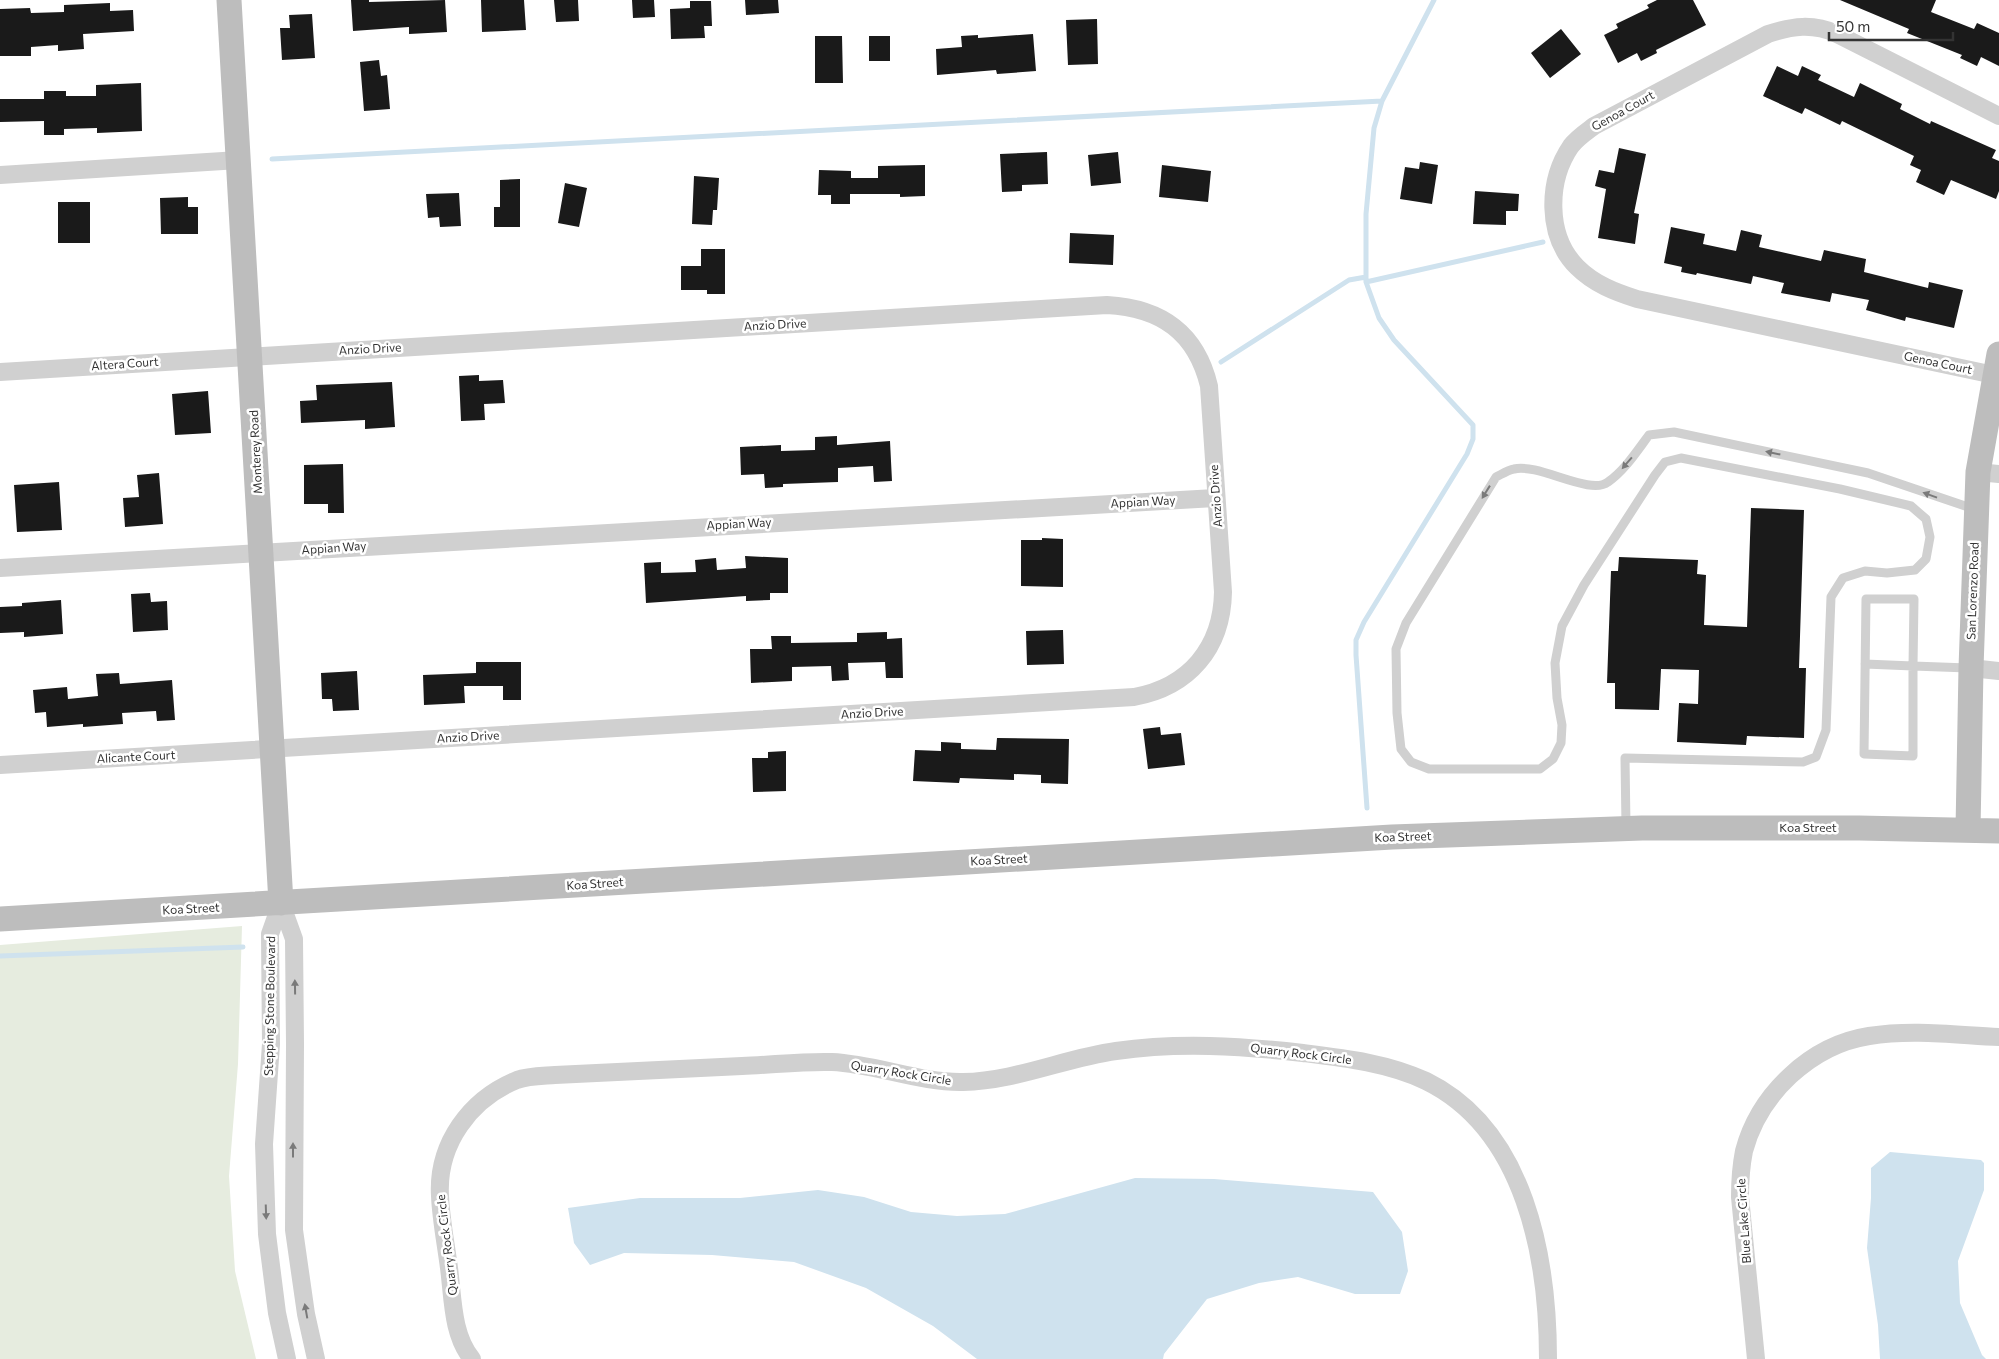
<svg xmlns="http://www.w3.org/2000/svg" width="1999" height="1359" font-family="Commissioner,sans-serif">
<style>
.green{fill:#e6ecdf}
.water{fill:#cfe2ee}
.lines{fill:none;stroke-linecap:round;stroke-linejoin:round}
.stream{stroke:#cfe2ee;stroke-width:5}
.building{fill:#1a1a1a}
.lane{stroke:#d0d0d0;stroke-width:9}
.street{stroke:#d0d0d0;stroke-width:18}
.secondary{stroke:#bdbdbd;stroke-width:25}
.oneway{fill:#7a7a7a}
.labels{text-anchor:middle;stroke-width:5;stroke-linejoin:round;paint-order:stroke}
.street-label{font-size:12px;fill:#333;stroke:#fff}
</style>
<rect width="100%" height="100%" fill="#fff"/>
<path class="green" d="M242 926 238 1064 229 1176 235 1271 256 1359H0V945Z"/>
<path class="water" d="M1890 1152 1981 1160 1984 1163V1190L1958 1261 1960 1303 1982 1355 1986 1359H1880L1878 1325 1867 1248 1871 1198V1168Z
M1135 1178 1214 1179 1373 1192 1402 1232 1408 1271 1400 1294H1355L1298 1277 1259 1283 1207 1299 1164 1354 1163 1359H977L933 1326 866 1288 794 1262 712 1255 624 1253 590 1265 574 1243 568 1208 640 1198H740L818 1190 864 1197 911 1212 957 1216 1005 1214Z"/>
<g class="lines">
<path class="stream" d="M272 159 1382 101
M1366 282 1543 242
M1221 362 1349 280 1366 277
M1367 808 1356 655V640L1364 622 1467 454 1473 439V425L1394 340 1379 318 1366 282V214L1374 128 1382 101 1434 0
M0 956 243 947"/>
</g>
<path class="building" d="M351 0H369V2L445 0 447 32 409 34V27L353 31Z
M481 0H524L526 30 482 32Z
M554 0H578L579 21 556 22Z
M632 0H654L655 17 633 18Z
M745 0H778L779 13 746 15Z
M1657 0H1693L1706 25 1656 50 1657 53 1641 61 1637 53 1618 63 1604 35 1618 28 1616 24 1649 8 1647 5Z
M1840 0H1936L1931 12 1974 29 1977 23 1999 33V66L1981 57 1977 66 1960 58 1962 55 1907 33 1909 29Z
M690 1H711L712 26H704L705 38 671 39 670 9 690 8Z
M110 3V11L133 10 134 31 83 34 84 49 58 51V45L31 47V56H0V9L30 8 31 13 64 12V5Z
M312 14 315 58 282 60 280 28H290L289 15Z
M1097 19 1098 64 1068 65 1066 20Z
M1561 29 1581 54 1550 78 1531 53Z
M1033 34 1036 71 997 74 996 70 937 75 936 49 962 47 961 36 978 35V38Z
M815 36H842L843 83H815Z
M869 36H890V61H869Z
M379 60 381 76 387 75 390 109 364 111 360 62Z
M1777 66 1798 76 1802 66 1821 75 1818 80 1854 97 1860 83 1902 104 1900 109 1930 124 1931 121 1996 150 1992 158 1999 161V191L1996 199 1951 180 1944 195 1916 182 1921 170 1910 165 1914 156 1842 121 1840 125 1805 108 1802 114 1763 96Z
M141 83 142 131 97 133V128L64 129V135H44V121L0 122V99H44V91H66V96H96V85Z
M1619 148 1646 154 1634 213 1639 214 1635 244 1598 238 1606 189 1595 186 1599 170 1614 173Z
M1047 152 1048 184 1022 185V191L1002 192 1000 154Z
M1118 152 1121 183 1091 186 1088 155Z
M1420 162 1438 165 1432 204 1400 199 1405 167 1419 169Z
M925 165V196L900 197V194H850V204H831V195H818L819 170 851 171V178H878V166Z
M1162 165 1211 171 1208 202 1159 197Z
M694 176 719 178 717 210H713L712 225 692 224Z
M520 179V227H494V207H500V180Z
M565 183 587 188 579 227 558 223Z
M1475 191 1519 194 1518 211H1506V225L1473 224Z
M459 193 461 226 440 227 439 217 428 218 426 194Z
M188 197V207H198V234H161L160 198Z
M58 202H90V243H58Z
M1671 227 1705 234 1703 244 1736 251 1741 230 1762 235 1759 247 1821 261 1824 250 1866 259 1864 272 1928 288 1929 282 1963 290 1954 328 1906 317 1905 321 1866 310 1869 300 1832 293 1830 302 1781 293 1784 283 1753 276 1751 284 1697 273 1696 275 1681 272 1682 267 1664 263Z
M1070 233 1114 235 1113 265 1069 263Z
M701 249H725V294H707V290H681V266H701Z
M479 375V381L503 380 505 403 484 404 485 420 461 421 459 376Z
M392 382 395 427 365 429V420L301 423 300 401 317 400 316 385Z
M208 391 211 433 175 435 172 394Z
M837 436V445L890 441 892 481 874 482 873 466 838 468V482L783 484V487L765 488 764 474 741 475 740 447 781 445V451L815 450V437Z
M343 464 344 513H328V504H304V465Z
M159 473 163 524 125 527 123 498 139 497 137 475Z
M59 482 62 530 17 532 14 485Z
M1751 508 1804 510 1799 668H1806L1804 738 1747 736 1746 745 1677 742 1679 703 1698 704 1699 670 1661 669 1659 710 1615 709V683H1607L1611 571H1618L1619 557 1698 560 1697 574 1706 575 1704 625 1747 627Z
M1042 538 1063 539V587L1021 586V540H1042Z
M745 556 788 558V593H770V600L746 601V596L646 603 644 563 661 562V573L696 572 695 560 716 558 717 570 746 568Z
M150 593 151 602 167 601 168 630 133 632 131 594Z
M61 600 63 634 24 637V632L0 633V607L22 606V603Z
M1063 630 1064 664 1027 665 1026 631Z
M887 632V639L902 638 903 678H886L885 662 848 663 849 680 832 681 831 666 792 667V681L751 683 750 649H772L771 636H791V643L857 642V633Z
M476 662H521V700H503V686H464L465 703 424 705 423 675 476 673Z
M357 671 359 710 333 711 332 699H322L321 673Z
M119 673 120 684 172 680 175 720 157 721 156 711 122 713 123 724 83 727V724L47 727 46 712 35 713 33 690 67 687 68 699 98 696 96 674Z
M1160 727 1161 735 1181 733 1185 765 1148 769 1143 729Z
M997 738 1069 739 1068 784 1041 783V775L1014 774V780L960 778 959 783 913 781 915 750 941 751V742L961 743V749L996 750Z
M786 751V791L753 792 752 758H768V752Z"/>
<g class="lines">
<path class="lane" d="M1865 664 1913 666V756L1864 754 1866 599H1914L1913 666 1968 668
M1626 826 1625 758 1803 762 1816 757 1826 730 1831 597 1843 578 1865 571 1887 573 1915 570 1926 559 1930 537 1926 519 1911 506 1840 489 1681 458 1665 462 1655 475 1584 585 1562 626 1555 663 1557 698 1562 725 1561 743 1553 759 1540 769H1429L1411 762 1401 749 1397 713 1396 649 1406 623 1496 477C1502 474 1508 470 1514 469 1539 463 1590 496 1608 482 1625 470 1637 451 1649 435L1674 432 1868 473 1974 509"/>
<path class="street" d="M0 175 239 160
M0 372 1107 305C1161 308 1196 332 1209 386L1223 592C1222 648 1189 687 1134 697L0 765
M1994 375 1637 299C1615 292 1594 284 1577 267 1546 236 1547 181 1571 146 1577 138 1586 132 1594 126L1768 34C1792 26 1813 23 1837 34L1999 116
M1978 472 1999 474
M0 568 1215 498
M1971 668 1999 671
M281 903 294 939 295 1044 294 1230 306 1314 316 1359
M281 903 270 934 271 1044 264 1144 267 1234 277 1313 287 1359
M472 1359C452 1335 453 1298 449 1268 446 1244 441 1220 440 1196 437 1144 470 1099 517 1080 528 1076 543 1076 555 1075 617 1072 679 1069 742 1066 772 1065 802 1061 832 1062 876 1064 920 1083 963 1082 1016 1081 1065 1058 1116 1051 1179 1042 1241 1046 1303 1053 1344 1058 1388 1063 1426 1081 1526 1130 1548 1259 1548 1359
M1756 1359 1740 1197C1740 1181 1741 1166 1744 1151 1759 1094 1811 1045 1869 1036 1912 1029 1956 1035 1999 1037"/>
<path class="secondary" d="M229 0 281 903
M1968 830 1971 668 1978 472 1999 354
M0 919 1392 837 1642 828H1859L1999 831"/>
</g>
<defs><path id="oneway-solid" d="M-6-.8H1V-3.2L6.5 0L1 3.2V.8H-6Z" transform="scale(1.25)"/></defs>
<g class="oneway">
<use href="#oneway-solid" transform="translate(1773 453) rotate(-168)"/>
<use href="#oneway-solid" transform="translate(1627 463) rotate(131)"/>
<use href="#oneway-solid" transform="translate(1486 492) rotate(122)"/>
<use href="#oneway-solid" transform="translate(1930 495) rotate(-160)"/>
<use href="#oneway-solid" transform="translate(295 987) rotate(-91)"/>
<use href="#oneway-solid" transform="translate(293 1150) rotate(-90)"/>
<use href="#oneway-solid" transform="translate(266 1212) rotate(88)"/>
<use href="#oneway-solid" transform="translate(306 1311) rotate(-100)"/>
</g>
<g class="labels">
<g class="street-label">
<text transform="translate(1623 111) rotate(-29)" y="4">Genoa Court</text>
<text transform="translate(775 325) rotate(-3)" y="4">Anzio Drive</text>
<text transform="translate(370 349) rotate(-3)" y="4">Anzio Drive</text>
<text transform="translate(1938 363) rotate(12)" y="4">Genoa Court</text>
<text transform="translate(125 364) rotate(-4)" y="4">Altera Court</text>
<text transform="translate(256 452) rotate(-93)" y="4">Monterey Road</text>
<text transform="translate(1216 496) rotate(-94)" y="4">Anzio Drive</text>
<text transform="translate(1143 502) rotate(-3)" y="4">Appian Way</text>
<text transform="translate(739 524) rotate(-3)" y="4">Appian Way</text>
<text transform="translate(334 548) rotate(-4)" y="4">Appian Way</text>
<text transform="translate(1973 591) rotate(-88)" y="4">San Lorenzo Road</text>
<text transform="translate(872 713) rotate(-3)" y="4">Anzio Drive</text>
<text transform="translate(468 737) rotate(-3)" y="4">Anzio Drive</text>
<text transform="translate(136 757) rotate(-3)" y="4">Alicante Court</text>
<text x="1808" y="832">Koa Street</text>
<text transform="translate(1403 837) rotate(-2)" y="4">Koa Street</text>
<text transform="translate(999 860) rotate(-3)" y="4">Koa Street</text>
<text transform="translate(595 884) rotate(-4)" y="4">Koa Street</text>
<text transform="translate(191 909) rotate(-3)" y="4">Koa Street</text>
<text transform="translate(270 1006) rotate(-89)" y="4">Stepping Stone Boulevard</text>
<text transform="translate(1301 1054) rotate(7)" y="4">Quarry Rock Circle</text>
<text transform="translate(901 1073) rotate(9)" y="4">Quarry Rock Circle</text>
<text transform="translate(1744 1221) rotate(-94)" y="4">Blue Lake Circle</text>
<text transform="translate(447 1245) rotate(-97)" y="4">Quarry Rock Circle</text>
</g>
</g>
<path d="M1829 32v8h124v-8" fill="none" stroke="#333333" stroke-width="2.5"/>
<text x="1836" y="32" font-size="15" fill="#333333" stroke="#ffffff" stroke-width="4" paint-order="stroke">50 m</text>
</svg>
